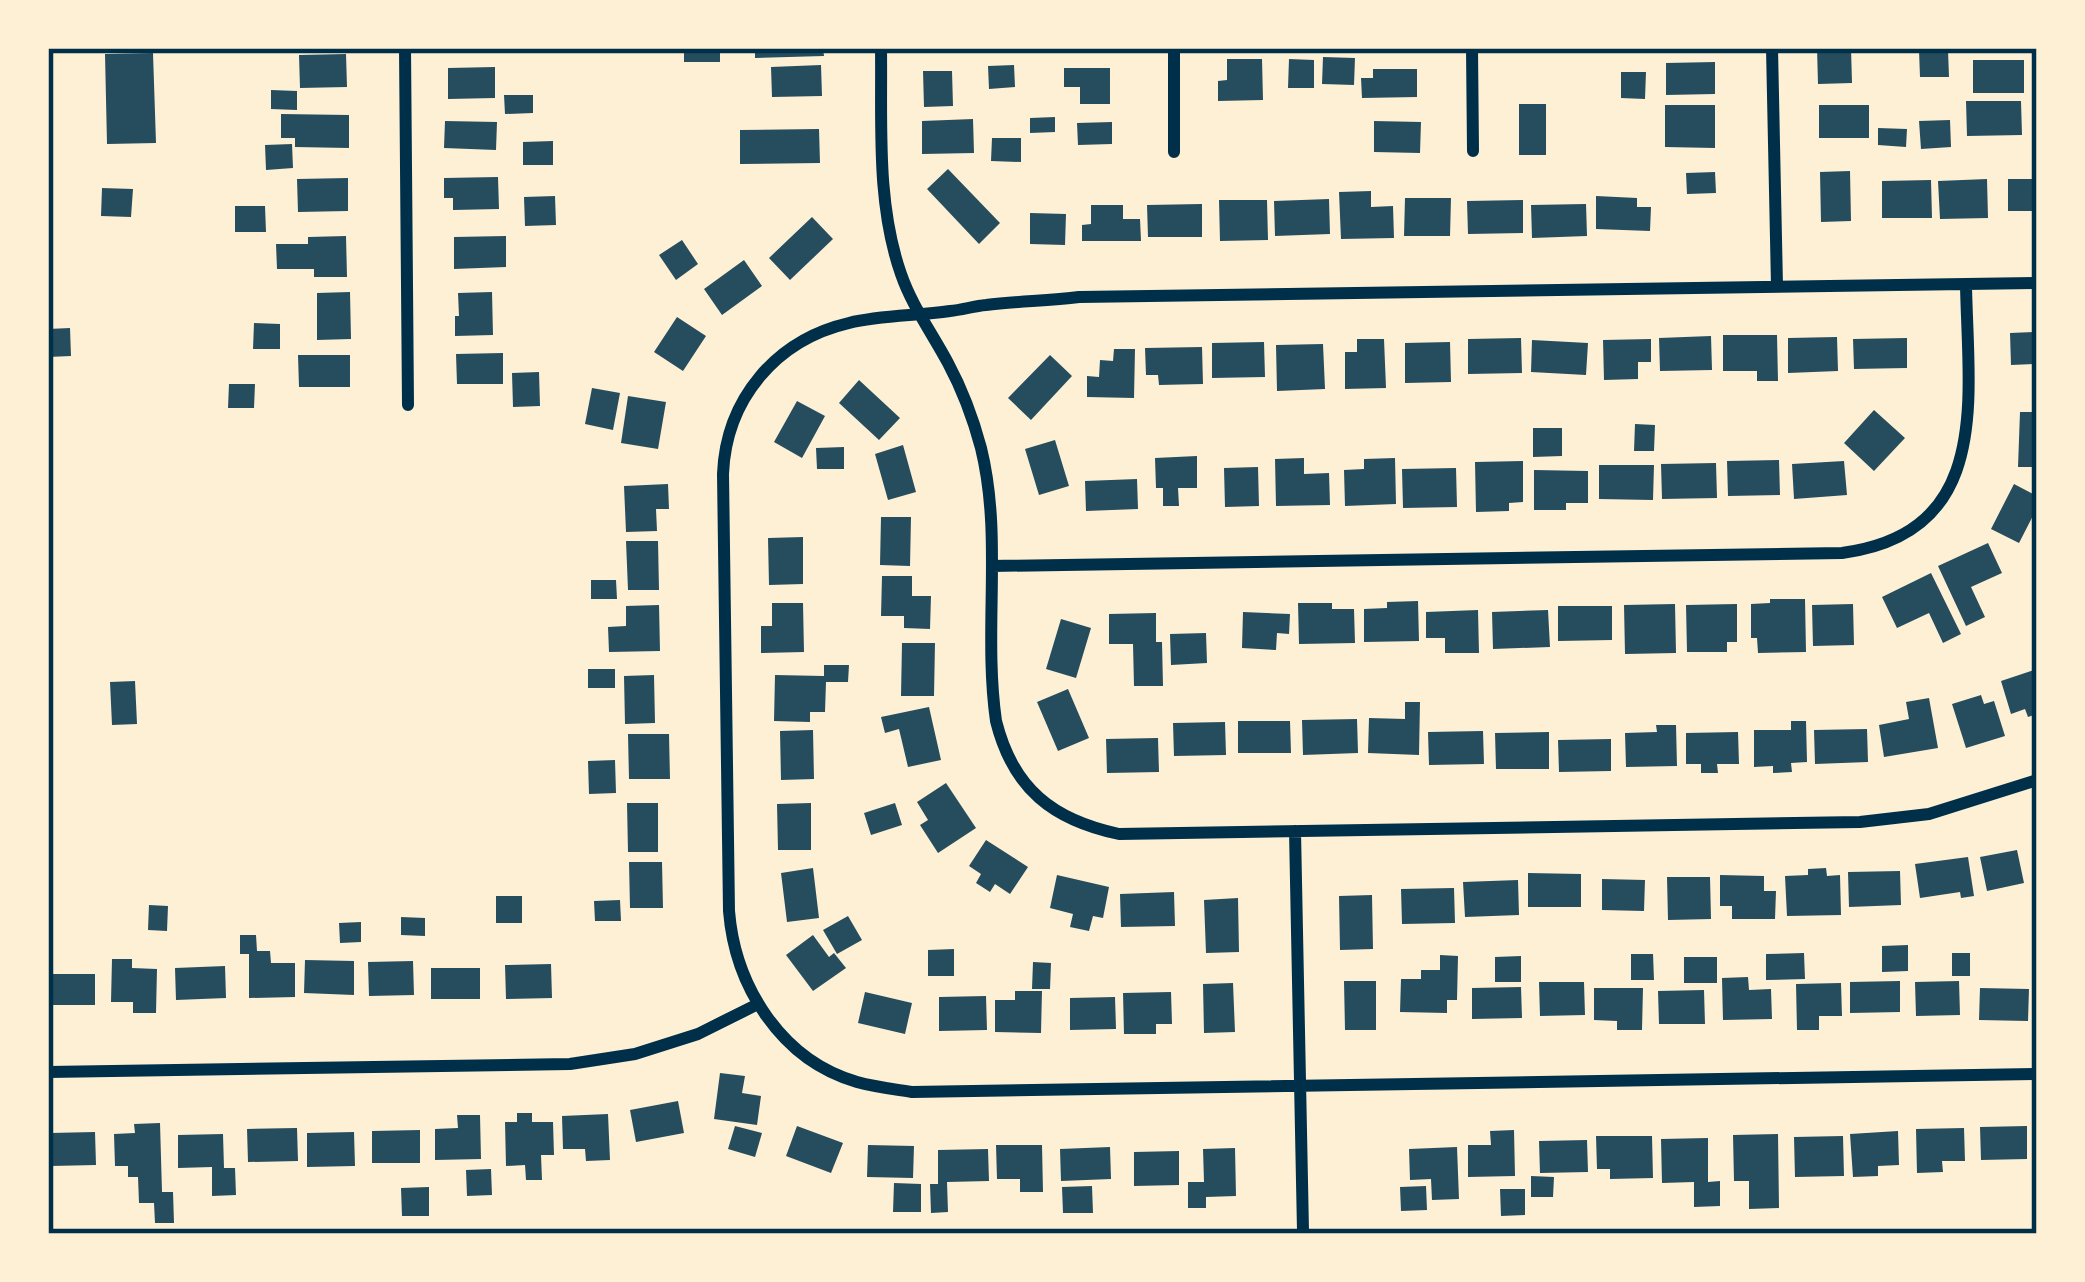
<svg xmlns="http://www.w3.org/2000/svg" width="2085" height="1282" font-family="'PT Sans',sans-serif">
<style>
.building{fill:#264d5e}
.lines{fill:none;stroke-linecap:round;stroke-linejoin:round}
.minor{stroke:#003049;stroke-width:12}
.neatline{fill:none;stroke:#003049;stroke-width:4.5}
</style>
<rect width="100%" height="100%" fill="#fdf0d5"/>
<path class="building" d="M684 48H720V62H684Z
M755 48H823L824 56 755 58Z
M1817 48H1851L1852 83 1818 84Z
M1919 50H1948L1949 77H1920Z
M153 53 156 143 107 144 105 54Z
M346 54 347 87 300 88 299 55Z
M1323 57 1355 58 1354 85 1322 84Z
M1227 59H1262L1263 100 1218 101V81L1227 80Z
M1289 59 1314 60V88H1288Z
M1973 60H2024V93H1973Z
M1715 62V94L1666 95V63Z
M821 65 822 96 772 97 771 67Z
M1014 65 1015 87 989 89 988 66Z
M495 67V98L448 99V68Z
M1064 68H1110V104H1080V87H1064Z
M1373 69H1417V97L1362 98 1361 78H1373Z
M923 71H952L953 106 924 107Z
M1621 72H1646L1645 99 1621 98Z
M271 90 297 91V110L271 109Z
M504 95H533V113L505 114Z
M1966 101H2021L2022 135 1967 136Z
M1519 104H1546V155H1519Z
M1665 105H1715V148L1665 147Z
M1819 105H1869V138H1819Z
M281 114 349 115V148L295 147V138H281Z
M1055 117V132L1030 133V118Z
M973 119 974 153 922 154V121Z
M1950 120 1951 147 1921 149 1919 121Z
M445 121 497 122 496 150 444 148Z
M1374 121 1421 122 1420 153 1374 152Z
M1112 122V144L1078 145 1077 123Z
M1878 128 1907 129 1906 147 1878 145Z
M819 129 820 163 740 164V130Z
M992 138H1021V162L991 161Z
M553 141V165H523V142Z
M292 144 293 168 266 170 265 145Z
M948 169 1000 223 979 244 927 189Z
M1850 171 1851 221 1821 222 1820 172Z
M1715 172 1716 193 1687 194 1686 173Z
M498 177 499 209 453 210V198H444V178Z
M348 178V211L298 212 297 179Z
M1987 179 1988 218 1940 219 1938 181Z
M2008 179H2037V211H2008Z
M1931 180 1932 218H1882V181Z
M102 188 133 189 131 217 101 216Z
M1371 191V207L1393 206 1394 238 1341 239 1339 192Z
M555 196 556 225 525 226 524 197Z
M1596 196 1637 198V207H1651L1650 231 1596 229Z
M1405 198H1451L1450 236H1404Z
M1329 199 1330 234 1275 236 1274 201Z
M1219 200H1267L1268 240 1220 241Z
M1523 200V233L1468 234 1467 201Z
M1202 204V237H1148L1147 205Z
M1586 204 1587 236 1532 238 1531 205Z
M1091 205H1123V219H1140L1141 241H1082V225L1091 224Z
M235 206H265L266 232H235Z
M1030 213 1066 214 1065 245 1030 244Z
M812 217 833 239 790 280 769 258Z
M346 236 347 277H314V269H277L276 244H308V237Z
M506 236V267L454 269V237Z
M682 240 698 264 676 280 659 255Z
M744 260 762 286 722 315 704 289Z
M350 292 351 339 317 340V293Z
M492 292 493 335 455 336V316H459L458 293Z
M677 317 706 336 683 371 654 352Z
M254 323 280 324V349H253Z
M70 328 71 356 48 357V329Z
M2037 332V364L2011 365 2010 333Z
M1723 335H1777L1778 381H1757V371H1723Z
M1711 336 1712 370 1660 371 1659 338Z
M1837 337 1838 371 1788 373V338Z
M1521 338 1522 373 1468 374V339Z
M1907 338V368L1854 369 1853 339Z
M1357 339H1384L1386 388 1345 389V352H1357Z
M1651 339V362H1638V379L1604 380 1603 340Z
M1532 340 1588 343 1586 375 1531 372Z
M1264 342 1265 377 1212 378V343Z
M1450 342 1451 382 1405 383V343Z
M1323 344 1325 389 1277 391 1276 345Z
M1202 347 1203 384 1159 385 1158 375H1146L1145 348Z
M1114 349H1135L1134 398 1087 397V376L1099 377 1100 360 1113 361Z
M503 353V384H457L456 354Z
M298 355H350V387H299Z
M1050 355 1072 376 1031 420 1008 398Z
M539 372 540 406 513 407 512 373Z
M859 380 900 418 879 440 839 403Z
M229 384H255L254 408H228Z
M592 388 620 393 613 430 585 424Z
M628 396 666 402 658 449 621 443Z
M797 401 825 416 802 458 774 442Z
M1874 410 1905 438 1874 471 1844 443Z
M2020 412H2037V467H2018Z
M1635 424 1655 425 1654 451H1634Z
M1533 428H1562V456L1533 457Z
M1055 440 1069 486 1039 495 1025 449Z
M903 445 916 492 888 500 875 454Z
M844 447V469H817L816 448Z
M1197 456V488H1178L1179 506H1163V488H1156L1155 458Z
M1304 458V474L1329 473 1330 505 1276 506 1275 459Z
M1395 458 1396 504 1345 506 1344 470 1364 469V459Z
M1779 460 1780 495 1728 496 1727 461Z
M1523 461V502L1509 503V511L1476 512 1475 462Z
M1844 461 1847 495 1794 499 1792 464Z
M1716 463 1717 498 1662 499 1661 464Z
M1599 465H1654L1653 500 1599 499Z
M1258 467 1259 506 1225 507 1224 468Z
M1456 468 1457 507 1403 508 1402 469Z
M1534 470 1588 471V503H1566V510H1534Z
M1137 479 1138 509 1086 511 1085 481Z
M668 484 669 509H656L657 531 626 532 624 486Z
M2014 484 2037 496V508L2019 543 1991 529Z
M881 517H911L910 566 880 565Z
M803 537V584L769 585 768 538Z
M626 541H658L659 590H628Z
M1988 543 2002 573 1971 587 1985 617 1966 626 1938 566Z
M1931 573 1961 634 1943 643 1929 613 1897 628 1882 597Z
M882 576H912V596H931L930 629 904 628V616H881Z
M591 580H616L617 599H591Z
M1770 599H1805L1806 652 1758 653 1757 638H1751V604L1770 603Z
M1418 601 1419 641 1364 642V609L1387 608V602Z
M772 603H803L804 652 761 653V626H772Z
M1298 603H1332V609H1354L1355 643 1299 644Z
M1675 604 1676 653 1625 654 1624 605Z
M1737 604V642H1727V652H1687L1686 605Z
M1853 604 1854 645 1813 646 1812 605Z
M659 605 660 651 609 652 608 627 626 626V606Z
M1558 606H1612V640L1558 641Z
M1478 610 1479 653H1445V638H1426V612Z
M1548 610 1550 647 1493 649 1492 612Z
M1243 612 1290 614 1289 634 1277 633 1276 650 1242 648Z
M1156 613V642H1162L1163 686H1134L1133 644H1109V614Z
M1061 619 1091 628 1076 678 1046 669Z
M1206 633 1207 663 1171 665 1170 634Z
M902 643H935L934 696H901Z
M824 665H849L848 682H826L825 712H810V722L774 721 775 675 824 676Z
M588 669H615V688H588Z
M2037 669V714L2028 717 2025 709 2011 714 2001 681Z
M654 675 655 723 625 724 624 676Z
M135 681 137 724 112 725 110 682Z
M1068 689 1089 738 1058 751 1037 702Z
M1981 695 1984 704 1994 701 2005 736 1966 748 1952 704Z
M1929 698 1938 748 1884 757 1879 725 1909 719 1906 702Z
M1405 702H1420L1419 755 1368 753 1369 718 1405 719Z
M929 707 941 760 908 767 899 729 885 733 881 717Z
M1357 719 1358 753 1303 755 1302 720Z
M1238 721H1290L1291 753H1238Z
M1791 721H1806L1807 762 1791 763 1792 772 1773 773V766L1754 767V730H1791Z
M1225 722 1226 755 1174 756 1173 723Z
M1656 725H1676L1677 766 1626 767 1625 733 1657 732Z
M1867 729 1868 762 1815 764 1814 730Z
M813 730 814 779 781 780 780 731Z
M1483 731 1484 764 1429 765 1428 732Z
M1549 732V769H1496L1495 733Z
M1738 732 1739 764H1717L1718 773H1701V764H1686V733Z
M628 734H669L670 779H629Z
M1158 738 1159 772 1107 773 1106 739Z
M1611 739V771L1559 772 1558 740Z
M615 760 616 793 589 794 588 761Z
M946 783 976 828 938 853 920 825 928 820 917 802Z
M627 803H658V852H628Z
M811 803V850H778L777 804Z
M895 803 902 825 871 835 864 813Z
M986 840 1028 867 1010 894 995 884 990 892 976 883 981 874 969 866Z
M2017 850 2024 883 1987 891 1980 857Z
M1968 857 1974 896 1961 898 1960 892 1920 898 1915 864Z
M629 862H662L663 908H630Z
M813 868 819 918 787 922 781 873Z
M1826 868 1827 876 1840 875 1841 915 1787 916 1785 876 1808 875V869Z
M1900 871 1901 905 1849 907 1848 872Z
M1528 873 1581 874V907H1528Z
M1057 875 1109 887 1103 918 1093 916 1089 931 1070 927 1073 914 1050 908Z
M1720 875 1764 876V891H1776L1775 919H1732V906H1720Z
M1667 877H1710L1711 919 1668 920Z
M1602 879 1645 880 1644 911 1602 910Z
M1518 880 1519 915 1465 917 1463 882Z
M1454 888 1455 923 1402 924 1401 889Z
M1174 892 1175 926 1121 927 1120 894Z
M1372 895 1373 949 1340 950 1339 896Z
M496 896H522V923H496Z
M1238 898 1239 952 1206 953 1204 900Z
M620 900 621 921H595L594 901Z
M149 905 168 906 167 931 148 930Z
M848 916 862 940 837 954 823 930Z
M401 917 425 918V936L401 935Z
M361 922V942L340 943 339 923Z
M240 935H256L257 951H270L271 963H295V997L249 998V954H240Z
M813 935 829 957 834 953 846 968 813 991 786 955Z
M1908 945V971L1882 972V946Z
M954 949V976H928V950Z
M1804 953 1805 979 1766 980V954Z
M1952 953H1970V976H1952Z
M1631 954H1653L1654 980H1631Z
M1440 955 1458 956 1457 1000H1447V1013L1400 1012 1401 979H1421V970H1440Z
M1521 956V982H1495V957Z
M1684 957H1717V983H1684Z
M112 959H132V968L157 969 156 1013H133V1002H111Z
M305 960 354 961V995L304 993Z
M413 961 414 995 369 996 368 962Z
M1033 962 1051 963 1050 989H1032Z
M551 964 552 998 506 999 505 965Z
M225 966 226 998 176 1000 175 968Z
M431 968H480V999H431Z
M48 974H95V1005H48Z
M1748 977 1749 990 1771 989 1772 1019 1723 1020 1722 978Z
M1344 981H1376V1030H1345Z
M1900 981V1012L1850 1013V982Z
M1959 981 1960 1015 1916 1016 1915 982Z
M1539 982H1584L1585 1015 1540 1016Z
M1233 983 1235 1032 1204 1033 1203 984Z
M1841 983 1842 1016H1819V1030H1797L1796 984Z
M1521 987 1522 1018 1472 1019V988Z
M1594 988H1643L1642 1030H1617V1021L1594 1020Z
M1980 988 2029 989 2028 1021 1979 1020Z
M1704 990 1705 1024H1659L1658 991Z
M1015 991H1042L1041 1033 995 1032V1000H1015Z
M865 992 912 1003 905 1034 858 1023Z
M1171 992 1172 1024H1156V1034H1124L1123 993Z
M986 996 987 1030 939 1031V997Z
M1115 997 1116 1029 1070 1030V998Z
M720 1073 745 1076 742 1093 761 1096 757 1125 714 1119Z
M678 1101 684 1133 636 1142 630 1110Z
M517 1113H532V1122H553L554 1155H541L542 1180H526L525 1165 506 1166 505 1122H517Z
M608 1114 610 1160 586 1161 585 1149H563L562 1116Z
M457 1115H480L481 1159 435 1160V1129L458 1128Z
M160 1123 162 1192H173L174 1223H155L154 1203H139L138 1177H128V1166H115L114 1134 135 1133 134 1124Z
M735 1126 762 1133 755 1157 728 1149Z
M797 1126 843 1143 831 1173 786 1156Z
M2027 1126V1159L1981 1160 1980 1127Z
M297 1128 298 1161 248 1162 247 1129Z
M1964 1128 1965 1161H1942L1943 1172 1917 1173 1916 1129Z
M420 1130V1163H372V1131Z
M1514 1130 1515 1176 1468 1177V1145H1491L1490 1131Z
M1898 1131 1899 1165 1878 1166V1176L1853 1177 1850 1134Z
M95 1132 96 1165 51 1166 50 1133Z
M354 1132 355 1166 307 1167V1133Z
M223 1134 224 1168H235L236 1195 212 1196V1167L178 1168V1135Z
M1778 1134 1779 1208 1749 1209V1181H1734L1733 1135Z
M1596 1136H1652L1653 1178 1610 1179V1169H1597Z
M1843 1136 1844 1176 1795 1177 1794 1137Z
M1708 1138V1182L1720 1181V1206L1694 1207V1182L1662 1183 1661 1139Z
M1587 1140 1588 1172 1540 1173 1539 1141Z
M868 1145 914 1146 913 1178 867 1177Z
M996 1145H1042L1043 1192H1020V1179H997Z
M1110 1147 1111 1179 1061 1181 1060 1149Z
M1457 1147 1459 1199 1432 1200 1431 1179 1410 1180 1409 1149Z
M1235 1148 1236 1196 1206 1197V1208H1188V1182H1204L1203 1149Z
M988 1149 989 1181 947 1182 948 1212 931 1213 930 1184H938V1150Z
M1179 1151V1185L1134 1186V1152Z
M491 1169 492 1195 467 1196 466 1170Z
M1531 1176 1554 1177 1553 1197H1531Z
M894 1183 921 1184V1212H893Z
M1092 1186 1093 1213H1063L1062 1187Z
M1426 1186 1427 1210 1401 1211 1400 1187Z
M429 1187V1216H402L401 1188Z
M1500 1189H1525V1215L1501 1216Z"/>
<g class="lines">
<path class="minor" d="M405 48 408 405
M881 48C882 123 876 203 901 274 912 306 932 333 948 363 962 389 973 418 981 448 1003 537 983 630 996 721 1013 789 1053 820 1119 834L1860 822 1929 814 2037 780
M1174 48V152
M1472 48 1473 151
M1772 48 1777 286
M2037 283 1079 297C1048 301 1017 301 986 305 974 306 962 310 950 311 917 316 881 315 849 323 776 340 726 399 723 474L729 911C735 986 781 1060 857 1082 875 1087 893 1089 912 1092L2037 1074
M992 566 1842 553C1993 533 1968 398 1966 285
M1295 831 1303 1231
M48 1072 570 1064 635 1054 698 1034 758 1004"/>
</g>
<rect width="2085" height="1282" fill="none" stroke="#fdf0d5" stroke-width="102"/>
<rect x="51" y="51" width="1983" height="1180" class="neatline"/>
</svg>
